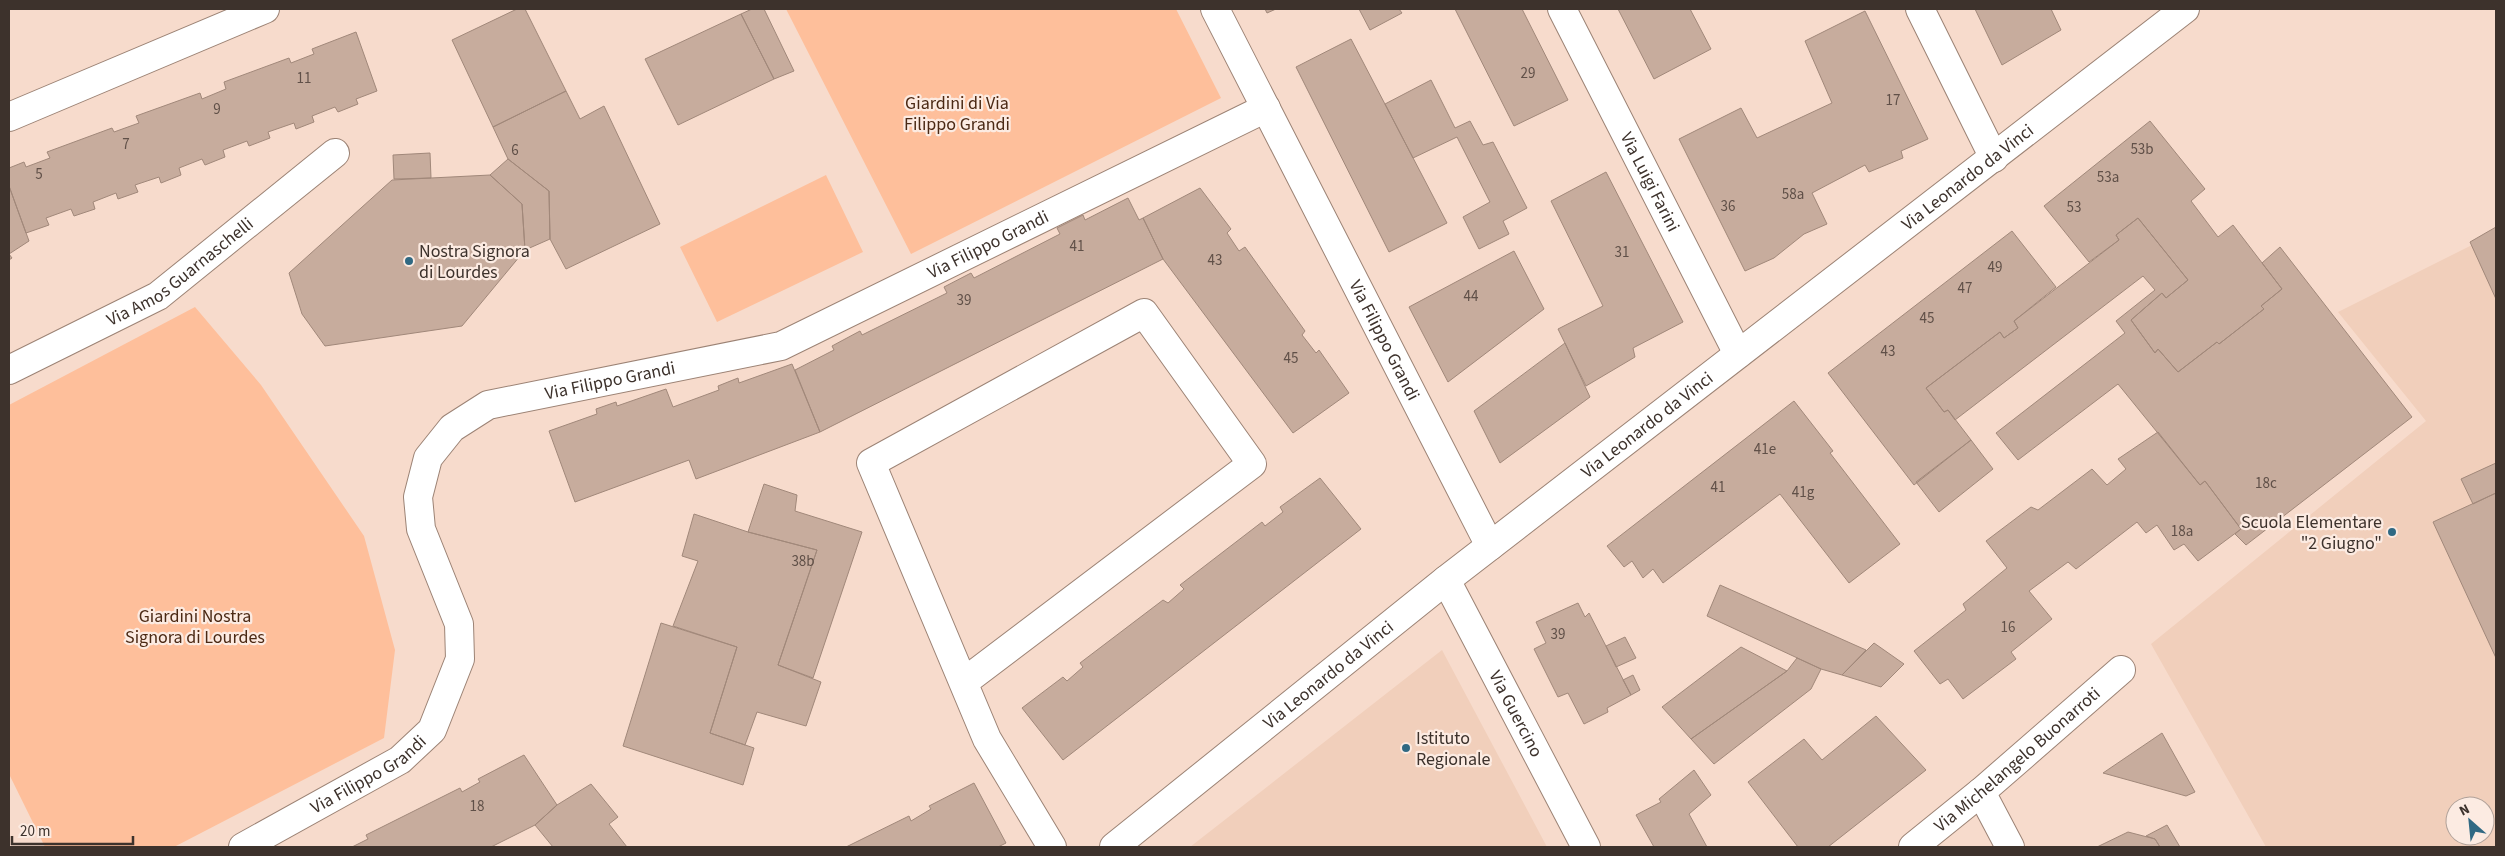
<svg xmlns="http://www.w3.org/2000/svg" width="2505" height="856" font-family="'Source Sans 3',sans-serif">
<style>
.built{fill:#f1cfbb;fill-rule:evenodd}
.green{fill:#febf9b}
.building{fill:#c7ac9d;stroke:#a1887a}
.lines{fill:none;stroke-linecap:round;stroke-linejoin:round}
.minor-casing{stroke:#9c8375;stroke-width:30}
.minor{stroke:#fff;stroke-width:28}
.poi-dot{fill:#306983;stroke:#fcebe2;stroke-width:2}
.labels{text-anchor:middle;stroke-width:4.5;stroke-linejoin:round;paint-order:stroke}
.number-label{font-size:15px;fill:#605048}
.park-label{font-size:18px;fill:#4b2914;stroke:#fcebe2}
.street-label{font-size:18px;fill:#3d322c;stroke:#fcebe2}
.poi-label{font-size:18px;fill:#3d322c;stroke:#fcebe2;text-anchor:start}
</style>
<rect width="100%" height="100%" fill="#f7dbcc"/>
<path class="built" d="M2496 233V847H2266L2151 644 2426 421 2338 312ZM2455 806H2485V836H2455Z
M1442 650 1547 847H1190Z"/>
<path class="green" d="M786 9H1176L1221 98 911 254Z
M826 175 863 252 717 322 680 247Z
M195 307 261 385 364 536 395 650 384 738 174 847H45L9 774V405Z"/>
<path class="building" d="M517 9H525L566 91 493 127 452 40Z
M752 9H764L794 71 774 79 741 14Z
M1265 9H1276L1267 13Z
M1359 9H1399L1402 13 1370 30Z
M1455 9H1522L1568 100 1514 126Z
M1618 9H1690L1711 49 1654 79Z
M1975 9H2051L2061 30 2002 65Z
M1865 11 1928 139 1901 151 1903 158 1869 172 1865 165 1812 193 1827 224 1804 234 1774 258 1745 271 1679 139 1741 108 1757 138 1832 103 1805 41Z
M741 14 774 79 678 125 645 59Z
M356 32 377 91 356 99 358 104 338 112 335 107 312 116 314 122 296 129 294 123 268 132 270 138 249 146 247 141 223 150 225 157 205 165 202 159 179 168 181 175 161 183 159 177 135 185 138 192 118 199 116 193 93 202 95 209 74 216 71 209 46 218 49 225 26 233 9 186V168L24 162 26 167 50 158 47 152 112 128 114 132 139 123 136 116 200 93 202 99 226 89 224 82 289 58 291 63 314 54 312 49Z
M1351 39 1447 223 1389 252 1296 67Z
M1431 80 1455 128 1470 121 1483 145 1493 142 1527 208 1503 221 1509 234 1479 249 1463 217 1490 202 1457 137 1413 158 1385 104Z
M566 91 580 119 604 106 660 224 566 269 550 239 549 191 508 159 493 127Z
M2150 121 2205 189 2191 201 2218 237 2233 225 2282 289 2261 306 2264 309 2219 344 2217 342 2178 372 2158 349 2155 353 2131 320 2162 293 2166 298 2188 280 2138 218 2116 235 2119 240 2089 262 2044 206Z
M430 153 431 178 394 179 393 155Z
M508 159 549 191 550 239 525 250 522 204 490 175Z
M1606 172 1683 322 1633 348 1635 357 1586 386 1558 329 1603 306 1551 201Z
M490 175 522 204 525 250 462 326 325 346 302 314 289 273 392 180Z
M9 186 29 241 9 254 12 258 9 260Z
M1200 188 1231 229 1227 233 1239 251 1245 247 1305 331 1302 335 1316 353 1319 350 1349 393 1293 433 1163 259 1143 218Z
M1128 198 1139 220 1143 218 1163 259 820 432 795 370 834 350 832 346 860 331 862 335 947 293 944 287 971 273 974 278 1060 234 1057 228 1083 215 1085 220Z
M2138 218 2188 280 2166 298 2162 293 2131 320 2155 353 2158 349 2178 372 2217 342 2219 344 2264 309 2261 306 2282 289 2262 263 2280 247 2412 417 2246 545 2235 534 2241 529 2205 481 2200 485 2118 384 2018 460 1996 433 2125 333 2116 321 2155 290 2143 276 1955 420 1948 410 1944 412 1926 388 2000 332 2004 338 2018 328 2014 321 2119 240 2116 235Z
M2496 227V299L2470 242Z
M2012 231 2056 287 2014 321 2018 328 2004 338 2000 332 1926 388 1944 412 1948 410 1971 440 1914 485 1828 373Z
M1514 251 1544 309 1448 382 1409 307Z
M1565 343 1590 397 1500 463 1474 411Z
M792 364 820 432 696 479 689 460 575 502 549 431 597 414 596 409 616 402 617 406 666 389 673 407 719 390 718 386 738 378 739 383Z
M1794 401 1833 451 1830 453 1900 544 1849 583 1780 494 1663 583 1653 569 1643 578 1632 561 1624 567 1607 546Z
M2158 432 2200 485 2205 481 2241 529 2198 561 2184 544 2174 550 2157 525 2146 533 2137 522 2076 569 2068 562 2029 591 2052 619 2011 652 2016 659 1963 699 1948 679 1940 684 1914 651 1966 610 1963 604 2007 568 1986 541 2031 507 2038 510 2092 469 2107 485 2126 469 2118 459Z
M1971 440 1993 469 1939 512 1916 482Z
M2496 463V493L2473 504 2461 479Z
M1320 478 1361 529 1063 760 1022 708 1063 677 1067 681 1083 667 1080 663 1163 600 1168 603 1184 589 1180 585 1262 522 1265 526 1283 512 1280 507Z
M764 484 797 495 795 511 862 532 813 678 778 665 817 550 748 532Z
M2496 493V658L2433 522Z
M694 514 748 532 817 550 778 665 821 682 806 726 757 712 745 745 710 733 737 647 673 626 698 561 682 556Z
M1720 585 1866 650 1842 675 1821 669 1707 616Z
M1578 603 1585 617 1589 613 1631 695 1607 708 1608 712 1584 724 1568 693 1558 697 1534 649 1546 643 1536 622Z
M661 623 737 647 710 733 754 748 743 785 623 746Z
M1625 637 1636 658 1616 667 1606 646Z
M1874 643 1904 664 1881 687 1842 675Z
M1741 647 1787 671 1691 739 1662 707Z
M1797 658 1821 669 1811 689 1714 764 1691 739 1787 671Z
M1633 675 1640 690 1631 695 1623 680Z
M1876 716 1926 770 1828 847H1798L1748 782 1804 739 1822 760Z
M2162 733 2195 792 2186 796 2103 773Z
M524 755 557 805 535 825 491 847H352L368 839 366 835 460 788 462 792 480 782 478 779Z
M1694 770 1711 795 1689 814 1707 847H1654L1636 815 1661 802 1659 799Z
M974 783 1006 843 998 847H846L909 816 911 821 931 809 929 806Z
M591 784 618 817 609 824 627 847H553L535 825 557 805Z
M2167 825 2180 847H2160L2155 839 2146 836Z
M2128 832 2155 839 2160 847H2097Z"/>
<g class="lines">
<defs>
<g id="minor">
<path id="s1" d="M1215 9 1490 546"/>
<path id="s2" d="M1562 9 1738 354"/>
<path d="M1920 9 1994 158"/>
<path d="M9 117 265 9"/>
<path id="s3" d="M9 370 158 296 335 153"/>
<path id="s4" d="M1446 580 1586 847"/>
<path d="M964 682 1252 464 1144 313 871 463 987 739 1052 847"/>
<path d="M1981 792 2010 847"/>
<path id="s5" d="M243 847 400 760 432 730 460 659 459 624 421 529 418 497 428 458 452 428 488 405 781 346 1266 108"/>
<path id="s6" d="M1114 847 1446 580 2185 9"/>
<path id="s7" d="M1913 847 1981 792 2121 670"/>
</g>
</defs>
<use href="#minor" class="minor-casing"/>
<use href="#minor" class="minor"/>
</g>
<g class="poi-dot">
<circle cx="409" cy="261" r="5"/>
<circle cx="2392" cy="532" r="5"/>
<circle cx="1406" cy="748" r="5"/>
</g>
<g class="labels">
<g class="number-label">
<text x="1528" y="78">29</text>
<text x="304" y="83">11</text>
<text x="1893" y="105">17</text>
<text x="217" y="114">9</text>
<text x="126" y="149">7</text>
<text x="2142" y="154">53b</text>
<text x="515" y="155">6</text>
<text x="39" y="179">5</text>
<text x="2108" y="182">53a</text>
<text x="1793" y="199">58a</text>
<text x="1728" y="211">36</text>
<text x="2074" y="212">53</text>
<text x="1077" y="251">41</text>
<text x="1622" y="257">31</text>
<text x="1215" y="265">43</text>
<text x="1995" y="272">49</text>
<text x="1965" y="293">47</text>
<text x="1471" y="301">44</text>
<text x="964" y="305">39</text>
<text x="1927" y="323">45</text>
<text x="1888" y="356">43</text>
<text x="1291" y="363">45</text>
<text x="1765" y="454">41e</text>
<text x="2266" y="488">18c</text>
<text x="1718" y="492">41</text>
<text x="1803" y="497">41g</text>
<text x="2182" y="536">18a</text>
<text x="803" y="566">38b</text>
<text x="2008" y="632">16</text>
<text x="1558" y="639">39</text>
<text x="477" y="811">18</text>
</g>
<g class="park-label">
<text x="957" y="109">Giardini di Via<tspan x="957" dy="21">Filippo Grandi</tspan></text>
<text x="195" y="622">Giardini Nostra<tspan x="195" dy="21">Signora di Lourdes</tspan></text>
</g>
<g class="street-label">
<text dy="6" stroke="none"><textPath href="#s6" startOffset="1085">Via Leonardo da Vinci</textPath></text>
<text dy="6" stroke="none"><textPath href="#s2" startOffset="194">Via Luigi Farini</textPath></text>
<text dy="6" stroke="none"><textPath href="#s5" startOffset="1120">Via Filippo Grandi</textPath></text>
<text dy="6" stroke="none"><textPath href="#s3" startOffset="198">Via Amos Guarnaschelli</textPath></text>
<text dy="6" stroke="none"><textPath href="#s1" startOffset="372">Via Filippo Grandi</textPath></text>
<text dy="6" stroke="none"><textPath href="#s5" startOffset="715">Via Filippo Grandi</textPath></text>
<text dy="6" stroke="none"><textPath href="#s6" startOffset="680">Via Leonardo da Vinci</textPath></text>
<text dy="6" stroke="none"><textPath href="#s6" startOffset="275">Via Leonardo da Vinci</textPath></text>
<text dy="6" stroke="none"><textPath href="#s4" startOffset="151">Via Guercino</textPath></text>
<text dy="6" stroke="none"><textPath href="#s7" startOffset="136">Via Michelangelo Buonarroti</textPath></text>
<text dy="6" stroke="none"><textPath href="#s5" startOffset="145">Via Filippo Grandi</textPath></text>
</g>
<g class="poi-label">
<text x="419" y="257">Nostra Signora<tspan x="419" dy="21">di Lourdes</tspan></text>
<text x="2382" y="528" text-anchor="end">Scuola Elementare<tspan x="2382" dy="21">"2 Giugno"</tspan></text>
<text x="1416" y="744">Istituto<tspan x="1416" dy="21">Regionale</tspan></text>
</g>
</g>
<rect width="2505" height="856" fill="none" stroke="#3d322c" stroke-width="20"/>
<g transform="translate(2470 821) rotate(333)"><circle r="24" fill="#fcebe2" stroke="#b0a199"/>
<path d="M0-4L9 19L0 12L-9 19Z" fill="#306983"/>
<text y="-8" font-size="14" font-weight="bold" text-anchor="middle" fill="#3d322c">N</text>
</g>
<path d="M12 836v8h121v-8" fill="none" stroke="#3d322c" stroke-width="2.5"/>
<text x="20" y="836" font-size="15" fill="#3d322c" stroke="#fcebe2" stroke-width="4" paint-order="stroke">20 m</text>
</svg>
